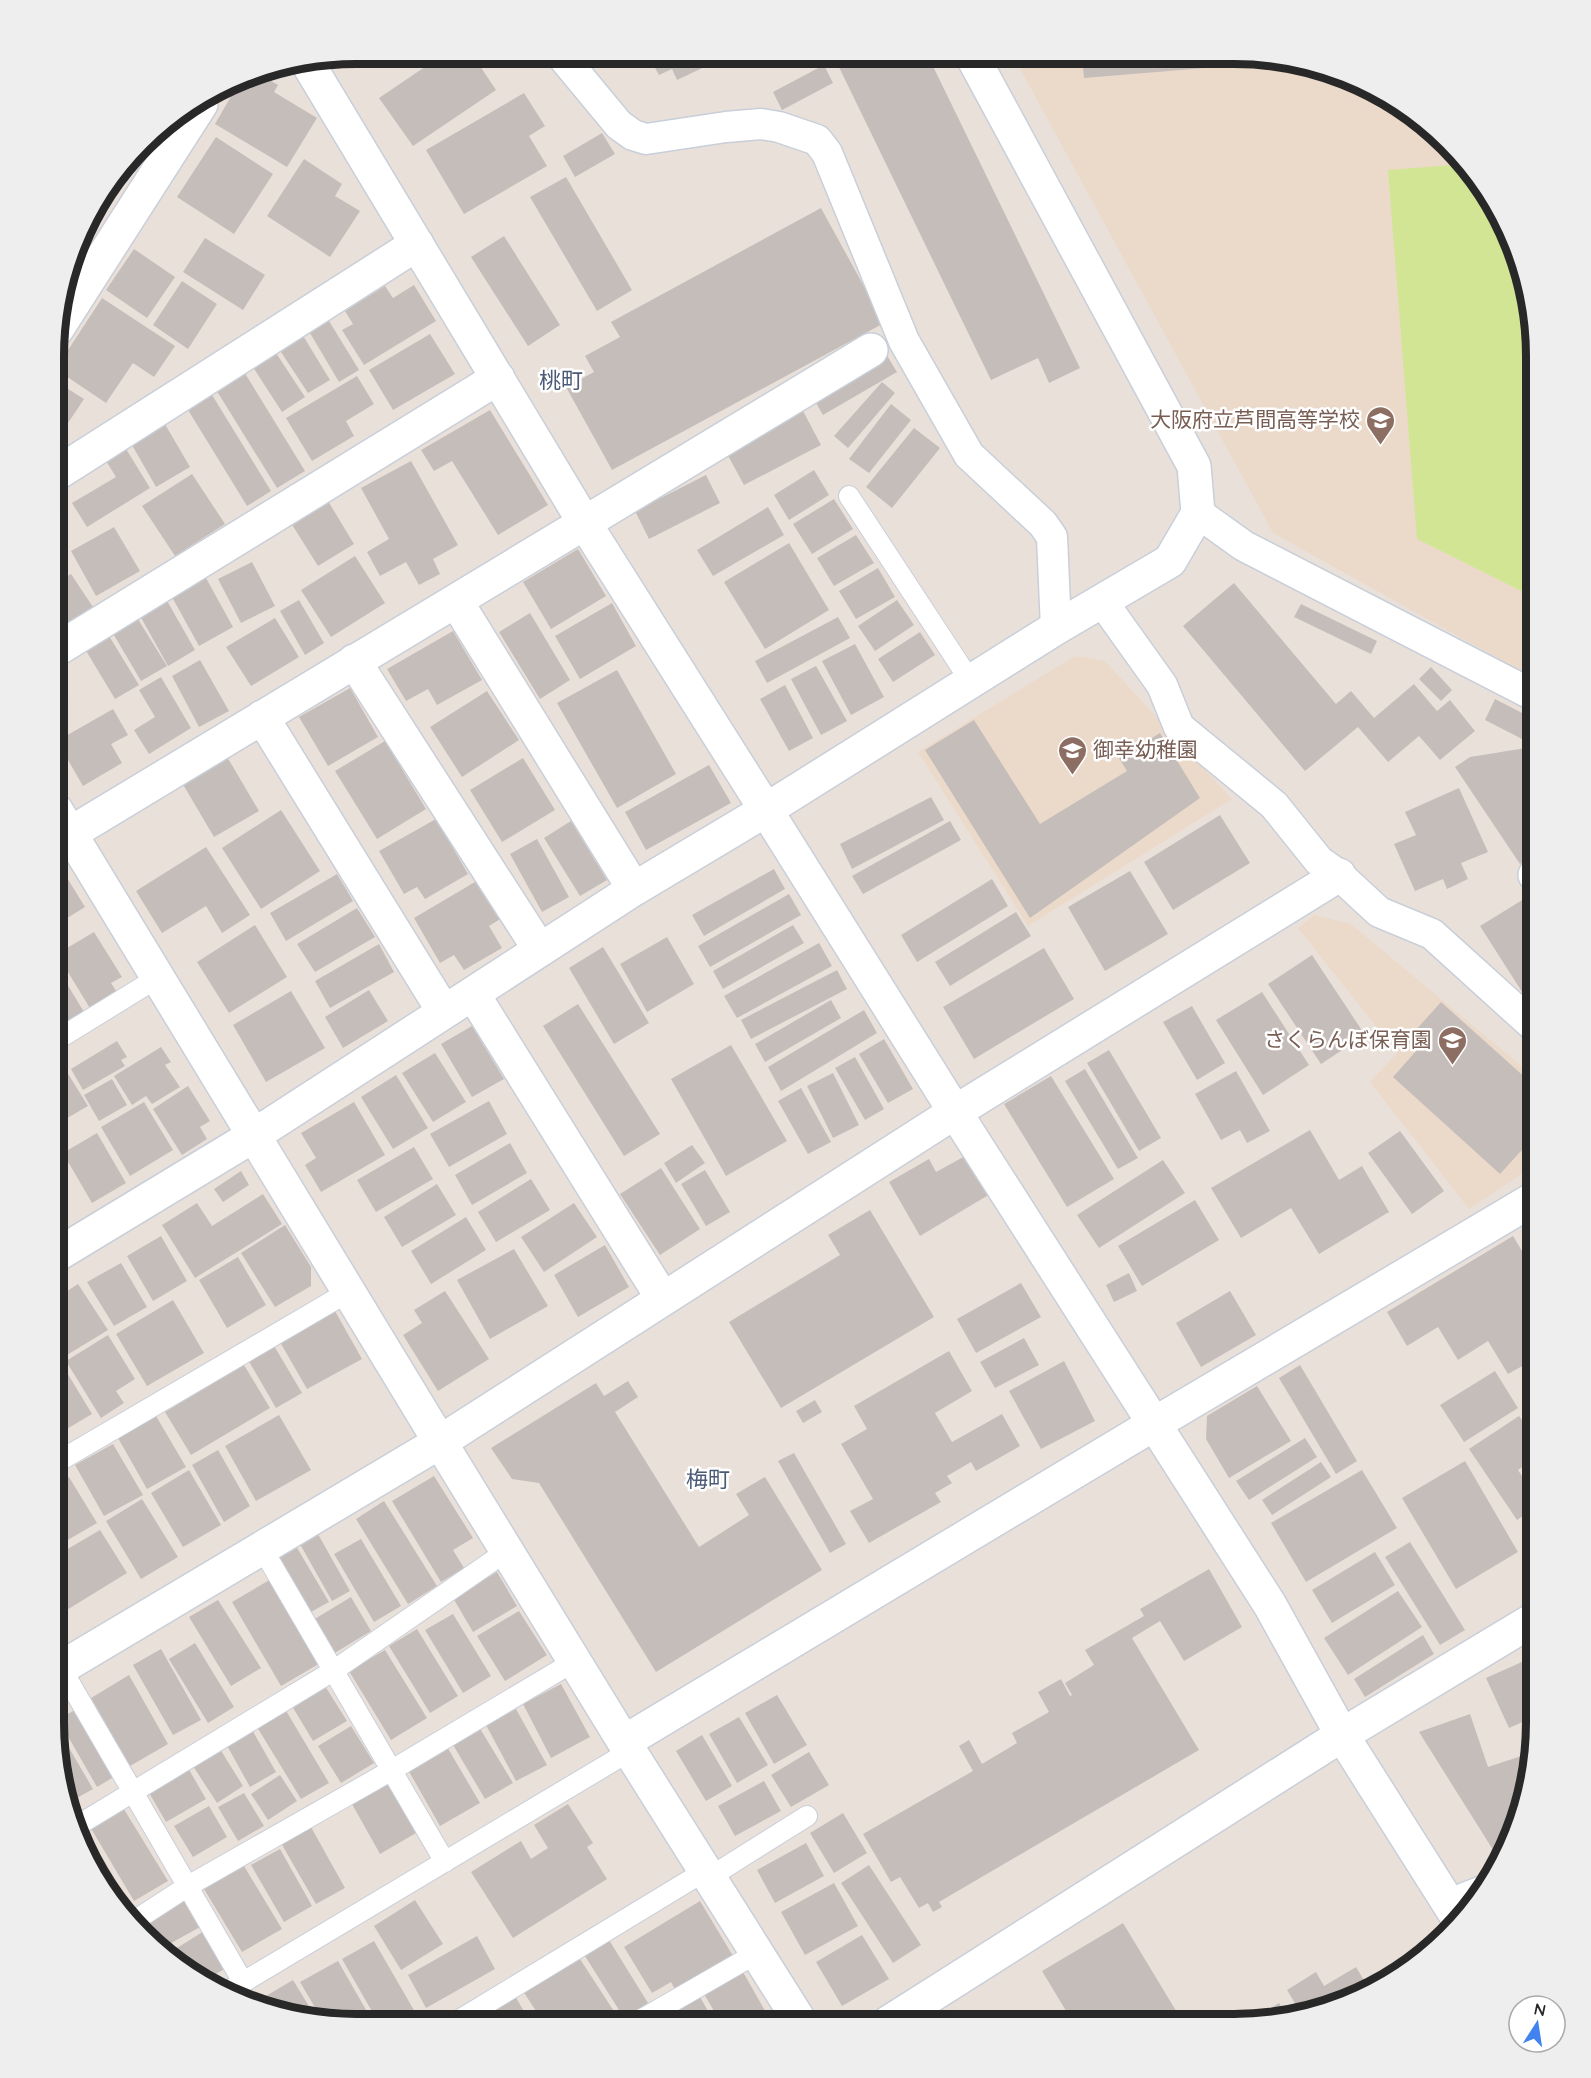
<svg xmlns="http://www.w3.org/2000/svg" width="1591" height="2078" font-family="Quicksand,'Noto Sans JP',sans-serif">
<style>
.education{fill:#ebdaca}
.pitch{fill:#d2e594}
.building{fill:#c5bdba}
.lines{fill:none;stroke-linecap:round;stroke-linejoin:round}
.service-casing{stroke:#c8cfd9;stroke-width:22}
.pedestrian-casing{stroke:#c8cfd9;stroke-width:33}
.minor-casing{stroke:#c8cfd9;stroke-width:36}
.service{stroke:#fff;stroke-width:20}
.pedestrian{stroke:#fff;stroke-width:30}
.minor{stroke:#fff;stroke-width:33}
.labels{text-anchor:middle;stroke-width:5;stroke-linejoin:round;paint-order:stroke}
.education-label{font-size:21px;fill:#785e54;stroke:#fff;text-anchor:end}
.neighbourhood-label{font-size:22px;fill:#4b5b76;stroke:#fff}
.rim{fill:none;stroke:#282828;stroke-width:8}
</style>
<rect width="100%" height="100%" fill="#eae0da"/>
<path class="education" d="M1013 56 1274 57 1350 77 1418 116 1462 157 1506 223 1527 279 1537 357V680L1273 533Z
M1075 656 1105 661 1232 799 1028 926 918 752Z
M1314 915 1351 924 1537 1079V1164L1469 1209 1370 1082 1397 1053 1298 928Z"/>
<path class="pitch" d="M1466 164 1506 223 1527 279 1537 357V599L1417 539 1388 170Z"/>
<path class="building" d="M357 54H384L361 67 353 55Z
M444 54H472L496 90 413 146 379 98Z
M638 55H730L677 80 672 69 659 75 650 59 642 62Z
M853 55 928 56 1080 368 1049 383 1038 358 991 380 837 63Z
M1082 56 1274 57 1290 61 1084 78Z
M824 65 833 83 782 110 773 92Z
M256 72 278 85 274 92 317 118 287 167 215 124 240 81Z
M524 93 545 126 529 136 547 166 464 214 426 150Z
M602 133 615 154 575 177 563 156Z
M216 137 273 174 234 234 177 197Z
M304 159 342 184 335 196 360 211 330 257 267 216Z
M566 177 632 290 597 311 530 197Z
M821 208 884 323 612 470 566 387 594 372 585 356 620 337 611 322Z
M504 236 560 325 528 346 471 257Z
M205 238 265 275 243 310 183 272Z
M134 249 175 277 147 318 106 290Z
M182 281 217 304 188 349 153 325Z
M414 285 436 321 364 365 342 330 353 324 345 311 385 286 393 298Z
M102 298 175 346 154 377 133 363 106 403 57 370V367Z
M329 321 359 370 339 382 310 333Z
M302 334 330 380 308 393 279 349Z
M430 334 455 374 393 410 369 370Z
M274 350 305 397 282 412 251 364Z
M886 354 897 372 823 415 812 396Z
M243 370 305 471 277 488 215 388Z
M357 376 374 404 346 421 354 436 312 461 286 418Z
M57 382 84 399 58 438 56 437Z
M882 382 895 393 848 448 834 436Z
M209 390 271 491 247 506 185 405Z
M891 404 911 420 869 473 849 459Z
M490 410 548 505 498 535 452 461 434 471 421 450Z
M803 411 821 445 744 485 726 452Z
M162 419 190 467 156 487 128 438Z
M914 428 940 448 892 508 866 487Z
M123 444 150 488 87 527 72 503 116 477 103 456Z
M411 461 458 545 433 559 440 574 419 585 406 562 380 576 367 552 389 539 361 488Z
M814 470 829 495 789 520 774 495Z
M192 474 225 524 175 556 142 506Z
M706 475 720 503 649 539 635 511Z
M834 499 853 529 812 554 793 524Z
M328 501 354 544 318 566 291 523Z
M768 507 784 535 713 576 697 550Z
M114 527 140 571 96 596 71 551Z
M56 530 67 547 56 554Z
M856 535 874 563 834 586 817 558Z
M789 543 829 610 765 649 724 582Z
M578 549 606 596 551 629 523 582Z
M355 556 385 603 331 637 301 590Z
M252 562 275 606 241 623 218 579Z
M878 568 895 597 856 619 839 591Z
M71 574 93 607 56 632V583Z
M206 578 233 627 199 646 172 597Z
M1234 583 1336 704 1351 691 1374 718 1414 684 1437 711 1450 700 1475 731 1440 760 1419 736 1388 762 1358 727 1305 771 1183 626Z
M166 599 195 650 168 666 139 614Z
M299 600 324 643 305 655 280 611Z
M897 600 914 625 875 651 858 626Z
M612 603 636 646 580 679 555 636Z
M1301 604 1377 641 1371 654 1294 617Z
M530 613 570 680 540 699 499 632Z
M136 616 167 666 141 681 111 630Z
M838 617 850 638 767 683 755 661Z
M275 618 299 657 251 686 226 647Z
M106 631 139 685 115 699 82 644Z
M453 631 482 680 437 705 428 689 406 701 387 669Z
M920 632 935 655 893 682 878 659Z
M855 644 884 697 851 715 822 661Z
M200 660 229 711 199 727 172 676Z
M816 666 847 721 821 735 791 679Z
M1431 667 1452 690 1441 701 1419 679Z
M617 670 676 774 617 808 557 703Z
M161 677 191 728 149 754 134 730 155 717 139 690Z
M785 685 813 738 789 751 760 699Z
M350 688 378 737 328 766 299 717Z
M487 691 519 740 462 777 430 727Z
M1495 699 1532 718 1522 739 1485 720Z
M113 709 128 735 111 744 122 763 83 786 57 741Z
M974 720 1040 824 1127 771 1119 758 1160 733 1200 798 1030 918 925 750Z
M385 741 426 809 377 839 335 771Z
M1526 748 1537 764V853L1520 864 1455 767 1470 757Z
M226 755 259 811 214 837 181 781Z
M523 758 555 810 502 842 470 790Z
M709 765 731 803 646 850 625 812Z
M1459 788 1488 852 1461 863 1468 879 1447 889 1443 879 1415 891 1394 844 1416 835 1405 812Z
M931 797 944 820 852 869 840 844Z
M281 810 320 871 261 909 222 848Z
M1220 815 1250 863 1173 910 1144 862Z
M436 819 468 874 425 899 417 887 404 894 379 851Z
M571 821 607 880 580 896 544 838Z
M950 821 961 840 863 894 852 876Z
M537 839 569 897 542 912 510 854Z
M206 847 250 915 222 933 206 906 162 933 136 891Z
M56 860 85 907 56 925Z
M774 869 785 889 704 936 692 915Z
M1130 871 1168 934 1105 971 1068 907Z
M337 874 353 901 286 941 270 913Z
M480 879 502 918 489 926 502 948 464 970 454 955 440 963 414 918Z
M992 879 1008 906 917 962 901 935Z
M1537 891V987L1524 995 1480 926Z
M789 894 801 915 710 967 698 946Z
M357 908 375 937 315 972 297 944Z
M1016 912 1031 936 950 986 935 962Z
M255 925 287 977 229 1013 197 962Z
M793 925 804 943 723 989 713 971Z
M94 932 122 977 111 983 118 994 91 1010 57 954Z
M667 937 694 984 647 1012 620 964Z
M819 943 832 966 737 1018 724 996Z
M379 944 394 972 330 1008 315 981Z
M603 947 649 1023 614 1044 569 968Z
M1044 948 1074 999 974 1059 943 1007Z
M1312 955 1365 1035 1321 1064 1268 984Z
M55 964 84 1012 55 1029Z
M837 970 847 989 751 1039 741 1020Z
M369 990 388 1021 343 1048 325 1017Z
M291 991 325 1048 266 1082 233 1025Z
M1262 992 1309 1065 1263 1095 1216 1020Z
M831 1000 841 1018 765 1062 755 1044Z
M1441 1002 1537 1088V1145L1531 1140 1500 1174 1393 1077 1417 1050 1406 1041Z
M578 1004 660 1134 624 1156 543 1026Z
M1192 1006 1225 1063 1197 1080 1163 1022Z
M864 1010 877 1033 781 1091 768 1067Z
M472 1026 504 1079 472 1097 441 1044Z
M884 1039 913 1089 888 1103 859 1054Z
M117 1041 127 1057 121 1060 125 1066 83 1090 71 1069Z
M731 1045 787 1141 726 1176 671 1079Z
M161 1047 171 1062 165 1065 180 1087 152 1104 146 1096 132 1105 114 1076Z
M1109 1050 1161 1138 1139 1151 1087 1063Z
M435 1053 466 1102 433 1122 402 1073Z
M855 1057 884 1109 865 1120 835 1068Z
M62 1064 88 1106 55 1125V1068Z
M1085 1069 1138 1158 1118 1169 1065 1081Z
M1236 1071 1270 1131 1247 1143 1240 1130 1221 1140 1195 1094Z
M833 1073 859 1125 833 1138 807 1086Z
M396 1075 428 1128 393 1149 361 1097Z
M1051 1076 1114 1179 1067 1207 1004 1104Z
M112 1079 127 1105 99 1121 84 1095Z
M188 1086 210 1121 200 1127 207 1139 182 1155 153 1109Z
M801 1088 831 1142 808 1154 778 1101Z
M489 1101 507 1134 449 1167 430 1134Z
M144 1102 173 1150 130 1176 101 1127Z
M354 1102 385 1155 321 1192 305 1165 316 1158 301 1133Z
M1310 1130 1339 1180 1362 1166 1389 1212 1319 1254 1291 1208 1241 1238 1211 1188Z
M1400 1131 1444 1191 1412 1214 1368 1153Z
M97 1133 126 1183 92 1203 63 1153Z
M510 1143 527 1173 472 1205 455 1175Z
M692 1145 705 1163 676 1183 664 1163Z
M414 1147 433 1179 376 1212 357 1180Z
M967 1155 990 1194 920 1236 889 1182 929 1159 936 1172Z
M1163 1160 1185 1193 1099 1248 1077 1215Z
M661 1168 700 1229 660 1255 620 1194Z
M705 1170 730 1212 706 1226 681 1184Z
M241 1171 249 1185 223 1202 214 1189Z
M531 1179 550 1210 496 1242 478 1212Z
M437 1184 456 1215 402 1247 384 1217Z
M263 1194 282 1224 195 1278 162 1225 197 1203 212 1226Z
M1195 1200 1219 1240 1142 1286 1118 1246Z
M574 1203 597 1237 544 1272 521 1237Z
M870 1210 934 1317 781 1408 729 1322 840 1255 828 1235Z
M466 1217 486 1250 431 1284 411 1251Z
M285 1225 311 1267V1286L275 1307 241 1253Z
M161 1236 187 1281 153 1301 127 1256Z
M1513 1236 1537 1276V1358L1508 1374 1488 1341 1458 1360 1438 1327 1407 1346 1387 1312Z
M605 1245 629 1287 578 1317 554 1275Z
M514 1249 548 1306 490 1339 457 1280Z
M238 1257 266 1305 227 1328 199 1280Z
M121 1263 147 1307 114 1326 87 1282Z
M1129 1273 1137 1291 1114 1302 1106 1285Z
M1021 1283 1041 1317 976 1353 957 1319Z
M78 1284 108 1330 67 1355 55 1335V1331L67 1322 55 1303V1299Z
M445 1291 489 1359 438 1391 403 1335 422 1323 414 1310Z
M1230 1291 1256 1335 1201 1367 1176 1323Z
M173 1300 204 1353 147 1386 116 1334Z
M335 1311 362 1359 307 1389 280 1342Z
M108 1335 135 1379 116 1391 124 1403 101 1418 66 1361Z
M1024 1338 1039 1365 995 1388 980 1362Z
M273 1344 302 1393 276 1408 247 1358Z
M55 1345 64 1360 55 1366Z
M949 1351 972 1391 935 1413 952 1442 1002 1414 1020 1446 976 1471 971 1462 947 1476 952 1483 935 1493 941 1502 869 1543 850 1511 873 1499 841 1444 867 1429 854 1406Z
M1064 1361 1095 1421 1041 1449 1009 1391Z
M244 1365 270 1408 191 1455 165 1412Z
M1300 1365 1357 1461 1336 1474 1279 1378Z
M63 1366 92 1414 55 1436V1371Z
M1495 1371 1518 1408 1464 1442 1440 1405Z
M628 1381 638 1397 615 1412 699 1547 749 1515 736 1494 765 1477 822 1570 656 1672 539 1483 512 1479 491 1448 596 1383 604 1396Z
M1257 1386 1291 1441 1229 1478 1206 1439 1207 1416Z
M815 1400 822 1412 803 1423 796 1411Z
M279 1415 311 1470 256 1501 225 1446Z
M156 1416 186 1467 147 1489 118 1438Z
M1519 1416 1536 1441V1457L1518 1470 1536 1497V1507L1517 1520 1469 1449Z
M1305 1438 1317 1457 1249 1500 1236 1481Z
M113 1444 143 1495 104 1516 75 1465Z
M218 1450 250 1506 224 1522 192 1465Z
M794 1453 846 1544 830 1553 778 1461Z
M1465 1461 1518 1552 1456 1589 1402 1498Z
M1321 1462 1331 1477 1272 1515 1262 1500Z
M189 1470 221 1525 183 1547 151 1493Z
M1362 1470 1397 1528 1306 1582 1271 1523Z
M434 1476 473 1538 453 1550 464 1568 441 1582 392 1501Z
M69 1477 97 1523 54 1548V1485Z
M142 1499 178 1557 141 1579 106 1521Z
M384 1501 437 1586 408 1604 356 1519Z
M100 1530 127 1573 57 1616 54 1612V1557Z
M318 1534 350 1591 332 1601 300 1544Z
M361 1539 401 1606 374 1622 334 1554Z
M1410 1542 1465 1630 1440 1645 1385 1557Z
M296 1546 329 1602 309 1613 276 1558Z
M1375 1552 1395 1585 1332 1623 1312 1590Z
M1209 1569 1242 1627 1184 1661 1160 1621 1132 1638 1199 1750 939 1902 942 1907 933 1912 928 1903 919 1908 900 1877 891 1882 863 1834 973 1771 959 1746 969 1740 982 1764 1017 1743 1012 1733 1049 1712 1038 1692 1061 1679 1070 1696 1072 1695 1065 1683 1094 1665 1085 1650 1144 1616 1140 1609Z
M497 1572 517 1606 473 1632 453 1598Z
M273 1578 322 1662 281 1686 232 1602Z
M1398 1591 1422 1627 1348 1675 1324 1638Z
M351 1597 371 1631 333 1654 313 1620Z
M218 1600 261 1668 231 1686 189 1617Z
M519 1611 547 1655 505 1681 477 1636Z
M453 1614 491 1676 463 1693 425 1630Z
M417 1629 458 1696 430 1713 389 1646Z
M1423 1635 1434 1654 1365 1697 1354 1679Z
M195 1643 234 1707 208 1723 169 1659Z
M161 1649 201 1720 173 1735 133 1665Z
M385 1650 427 1718 391 1740 349 1671Z
M1536 1653V1679L1527 1656Z
M1524 1661 1536 1689V1716L1509 1728 1486 1678Z
M129 1675 168 1744 130 1766 91 1698Z
M561 1684 590 1737 551 1758 523 1704Z
M325 1686 347 1721 313 1741 292 1706Z
M777 1695 807 1745 774 1764 745 1713Z
M79 1708 117 1775 97 1787 58 1719Z
M285 1709 329 1783 301 1799 257 1727Z
M516 1709 547 1765 516 1781 486 1725Z
M1470 1714 1488 1767 1534 1752 1521 1819 1500 1861 1419 1732Z
M739 1717 768 1765 737 1783 709 1734Z
M54 1722 93 1789 75 1799 61 1776Z
M351 1726 374 1763 341 1783 318 1746Z
M479 1727 513 1783 485 1799 452 1743Z
M251 1728 276 1772 250 1787 225 1742Z
M702 1735 732 1786 706 1801 676 1751Z
M446 1745 480 1803 440 1826 407 1768Z
M220 1749 243 1786 217 1803 193 1766Z
M809 1752 829 1785 791 1807 771 1775Z
M188 1768 206 1799 166 1822 148 1791Z
M280 1775 297 1801 268 1820 251 1794Z
M764 1781 781 1811 735 1836 718 1806Z
M388 1783 416 1833 380 1854 352 1804Z
M244 1793 264 1826 238 1841 218 1807Z
M568 1804 593 1843 587 1847 607 1879 513 1938 471 1872 521 1841 531 1859 548 1848 534 1825Z
M122 1806 168 1881 134 1901 89 1825Z
M209 1806 227 1837 193 1857 174 1826Z
M843 1813 867 1853 834 1873 810 1833Z
M311 1827 345 1888 316 1904 281 1843Z
M87 1832 125 1896 116 1902 85 1855 79 1837Z
M806 1843 824 1876 775 1903 757 1870Z
M280 1849 312 1906 284 1922 251 1865Z
M869 1865 921 1945 893 1963 841 1883Z
M244 1866 282 1929 242 1952 204 1889Z
M834 1883 858 1926 805 1955 781 1912Z
M186 1897 202 1926 164 1947 148 1919Z
M415 1900 443 1944 401 1970 374 1926Z
M700 1901 733 1956 676 1991 671 1982 652 1993 624 1947Z
M1123 1923 1184 2024H1074L1042 1971Z
M204 1931 226 1968 204 1981 188 1973 173 1959 169 1953Z
M862 1935 889 1979 842 2006 816 1962Z
M477 1936 495 1969 426 2008 408 1975Z
M609 1940 648 2003 624 2018 585 1956Z
M374 1941 415 2012 398 2022H378L342 1959Z
M578 1956 621 2022H543L523 1991Z
M338 1961 373 2022 323 2021 300 1982Z
M1356 1967 1365 1982 1384 1971 1389 1979 1368 1993 1312 2014 1264 2020 1261 2014 1279 2003 1284 2011 1296 2005 1287 1990 1316 1972 1324 1986Z
M743 1972 772 2023H721L704 1994Z
M293 1980 318 2021 254 2003Z
M514 1994 530 2022H502L493 2006Z
M700 1997 715 2023 664 2022 662 2018Z
M489 2009 497 2022H468Z"/>
<g class="lines">
<defs>
<path id="service" d="M849 496 971 682
M55 1041 157 978
M54 1464 348 1292
M262 1548 445 1862
M61 1668 243 1982
M75 1827 333 1671 507 1551
M710 1877 807 1816
M131 1923 188 1886 392 1770 575 1661
M225 1993 630 1751
M456 2022 705 1871
M637 2022 757 1953"/>
<path id="pedestrian" d="M561 55 619 125 633 135 646 139 726 127 761 124 779 127 817 140 827 153 904 341 969 455 1043 524 1052 537 1056 628
M1198 513 1244 546 1537 697
M1102 601 1162 685 1179 727 1274 805 1319 861 1339 875 1379 912 1432 934 1537 1029"/>
<path id="minor" d="M972 56 1194 466 1198 513 1170 561 1056 628 766 810 955 1112 1270 1605 1342 1735 1459 1920
M57 329 201 104
M56 474 417 244
M456 601 634 889
M56 650 498 378
M354 661 540 950
M262 717 444 1012
M56 842 871 350
M1535 875 1537 874
M473 994 663 1299
M55 1256 253 1136 634 889 766 810 584 522 307 62
M54 1672 440 1442 56 810
M624 1742 1154 1424 1537 1197
M1451 1905 1482 1893
M801 2023 624 1742 440 1442 955 1112 1339 875
M888 2023 1342 1735 1536 1618"/>
</defs>
<use href="#service" class="service-casing"/>
<use href="#pedestrian" class="pedestrian-casing"/>
<use href="#minor" class="minor-casing"/>
<use href="#service" class="service"/>
<use href="#pedestrian" class="pedestrian"/>
<use href="#minor" class="minor"/>
</g>
<defs>
<symbol id="school-pin" viewBox="-11 -11 22 30"><path d="M0 17L-7.5 6A9.5 9.5 0 1 1 7.5 6Z" fill="#8d6e63" stroke="#fff"/><path d="M0-5L7-2L0 1L-7-2ZM-4 1L0 2.5L4 1V4Q0 6-4 4Z" fill="#fff"/></symbol>
</defs>
<g fill-rule="evenodd">
<use href="#school-pin" x="1364" y="404" width="33" height="45"/>
<use href="#school-pin" x="1056" y="734" width="33" height="45"/>
<use href="#school-pin" x="1436" y="1024" width="33" height="45"/>
</g>
<g class="labels">
<g class="education-label">
<text x="1360" y="427">大阪府立芦間高等学校</text>
<text x="1093" y="757" text-anchor="start">御幸幼稚園</text>
<text x="1432" y="1047">さくらんぼ保育園</text>
</g>
<g class="neighbourhood-label">
<text x="561" y="388">桃町</text>
<text x="708" y="1487">梅町</text>
</g>
</g>
<path d="M0 0H1591V2078H0ZM356 64H1234A292 292 0 0 1 1526 356V1722A292 292 0 0 1 1234 2014H356A292 292 0 0 1 64 1722V356A292 292 0 0 1 356 64Z" fill="#eee" fill-rule="evenodd"/>
<path class="rim" d="M356 64H1234A292 292 0 0 1 1526 356V1722A292 292 0 0 1 1234 2014H356A292 292 0 0 1 64 1722V356A292 292 0 0 1 356 64Z"/>
<g transform="translate(1537 2024) rotate(12)"><circle r="28" fill="#ffffff" stroke="#a9a9a9" stroke-width="1.5"/>
<path d="M0-4.5L10 22L0 15L-10 22Z" fill="#4083f0"/>
<text y="-9" font-size="16" font-weight="bold" text-anchor="middle" fill="#282828">N</text>
</g>
</svg>
